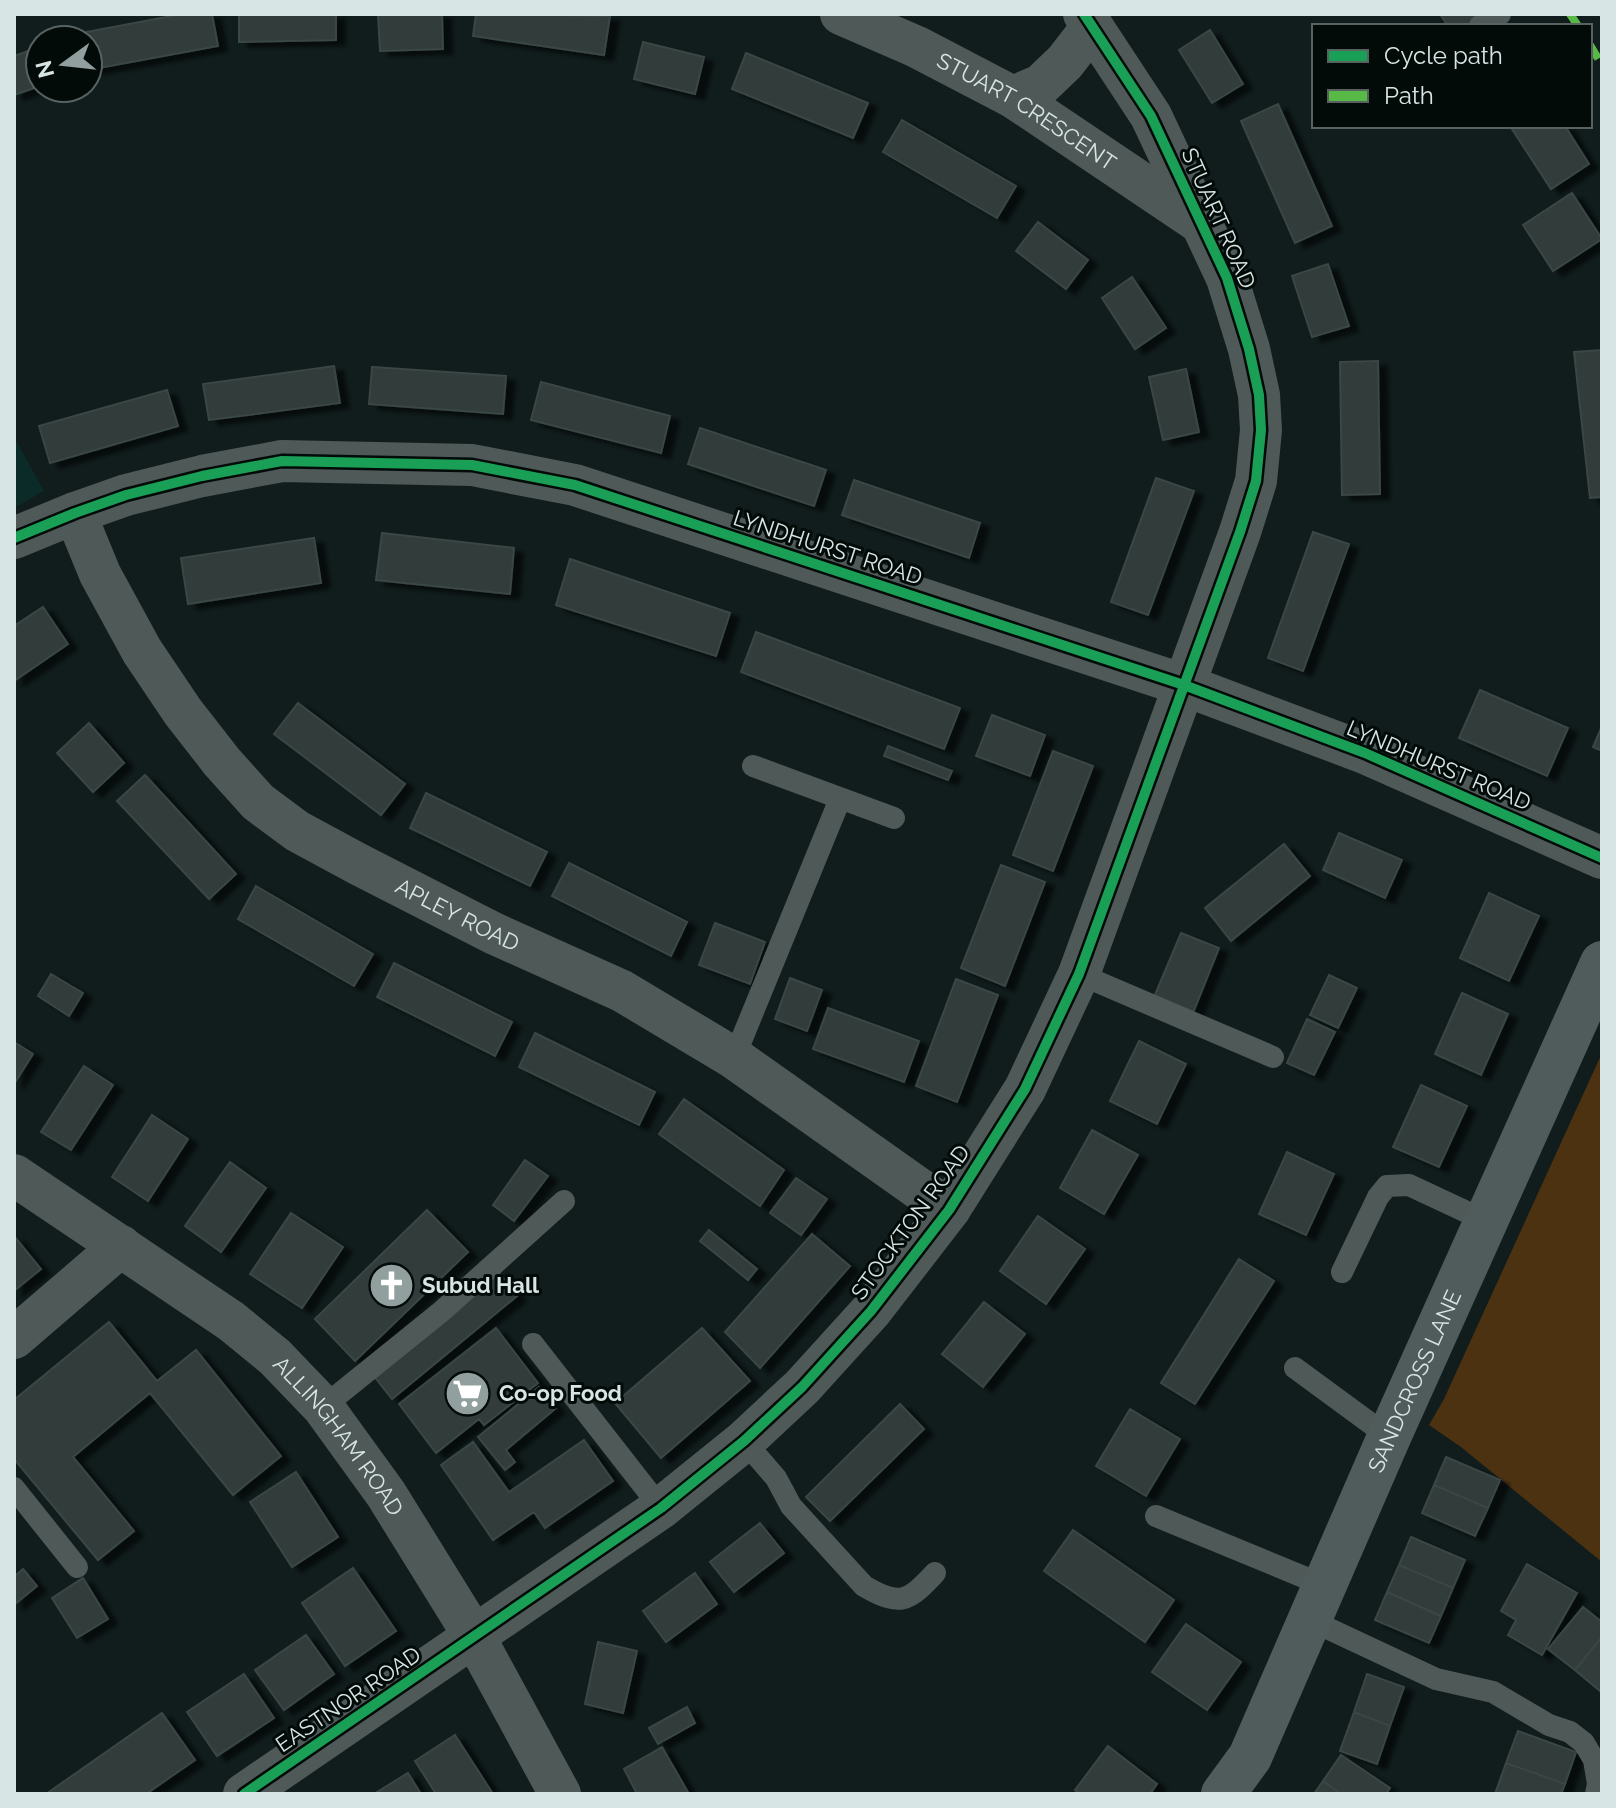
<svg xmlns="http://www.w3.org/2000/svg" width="1616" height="1808" font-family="Raleway,sans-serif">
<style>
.built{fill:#0a2b28}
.green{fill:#4d3212}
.building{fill:#303c3b;stroke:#3a4645;stroke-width:2;filter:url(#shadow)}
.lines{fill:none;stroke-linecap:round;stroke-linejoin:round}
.lane{stroke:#4f5958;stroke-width:22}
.street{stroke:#4f5958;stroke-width:42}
.secondary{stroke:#4f5c5b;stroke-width:44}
.quiet{stroke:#58b947;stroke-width:8;stroke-dasharray:16 8;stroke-linecap:butt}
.cycleway-casing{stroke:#030b09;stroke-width:15}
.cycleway{stroke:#1a9f57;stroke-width:10}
.labels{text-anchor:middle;stroke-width:6;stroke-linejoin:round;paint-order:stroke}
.street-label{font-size:22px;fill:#d7e6e4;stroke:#030b09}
.poi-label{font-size:22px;font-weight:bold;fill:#d7e6e4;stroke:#030b09;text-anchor:start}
</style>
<defs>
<filter id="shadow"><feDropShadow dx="9" dy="5" stdDeviation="2" flood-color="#0009"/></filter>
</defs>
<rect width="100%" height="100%" fill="#101d1c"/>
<path class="built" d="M14 437 44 491 14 508Z"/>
<path class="green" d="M1602 1053V1562L1461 1447 1429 1425 1444 1399Z"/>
<path class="building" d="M182 14H212L218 46 88 70V40H82L81 33Z
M239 14H336V40L239 42Z
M442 14 443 49 380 51 378 15Z
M476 14 610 16 604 55 473 36Z
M1440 14H1484L1465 26H1448Z
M1210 30 1243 84 1212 103 1179 50Z
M643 42 704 57 695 94 634 79Z
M40 47V86L14 95V56Z
M746 53 868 103 853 138 732 89Z
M1278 104 1332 226 1295 243 1241 121Z
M902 120 1016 186 997 218 883 152Z
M1510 126H1565L1589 164 1551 189Z
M1572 193 1602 239 1553 271 1523 225Z
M1038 222 1088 260 1066 289 1016 251Z
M1328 264 1349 326 1312 337 1292 276Z
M1132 277 1166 328 1135 349 1102 298Z
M1602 350V497L1590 498 1574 352Z
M1378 361 1380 494 1342 495 1340 362Z
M334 366 340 403 209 420 203 384Z
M372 367 506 376 503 414 369 404Z
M1186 369 1199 432 1163 440 1149 377Z
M541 382 670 416 661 453 531 420Z
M167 390 178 426 50 463 39 426Z
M700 428 826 470 814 506 688 464Z
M1156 478 1194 491 1148 615 1111 602Z
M854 480 980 523 969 558 842 515Z
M1313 532 1349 544 1303 671 1268 658Z
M382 533 514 548 510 594 376 580Z
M314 538 321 583 188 604 181 558Z
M570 559 730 613 716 656 556 605Z
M43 607 68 644 14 681V626Z
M756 632 960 708 944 749 741 672Z
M1480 690 1568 728 1547 776 1459 738Z
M298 703 405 784 381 815 274 734Z
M992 715 1045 735 1030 776 976 756Z
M89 723 124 763 93 792 57 753Z
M1602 726V751L1593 747Z
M888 746 952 771 948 780 884 756Z
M1053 751 1093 766 1053 871 1013 855Z
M145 775 236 874 209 899 117 801Z
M426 793 547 852 530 886 410 828Z
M1339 833 1402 860 1385 898 1323 870Z
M1284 844 1310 876 1231 941 1205 908Z
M569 863 687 922 671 956 552 896Z
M1001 865 1045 882 1005 986 961 968Z
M256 886 373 954 354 986 238 919Z
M1489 893 1539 916 1509 981 1460 958Z
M715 923 765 942 750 984 699 965Z
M1181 933 1219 948 1193 1013 1154 997Z
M394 963 512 1022 495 1056 377 997Z
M51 974 83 993 69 1016 38 996Z
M1329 975 1357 988 1338 1028 1310 1015Z
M790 978 822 990 807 1031 775 1019Z
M956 979 998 995 957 1102 916 1086Z
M1462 993 1508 1014 1481 1075 1435 1054Z
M828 1008 919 1041 904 1082 813 1049Z
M1307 1019 1335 1032 1314 1075 1287 1063Z
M535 1033 655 1092 639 1125 519 1067Z
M1139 1041 1186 1064 1157 1124 1110 1101Z
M14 1042 33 1054 14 1084Z
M84 1066 113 1085 71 1150 41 1132Z
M1421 1085 1467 1106 1439 1167 1393 1147Z
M684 1099 784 1170 760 1206 659 1134Z
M152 1115 188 1139 148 1201 112 1177Z
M1092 1130 1138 1155 1104 1214 1060 1188Z
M1287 1152 1334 1174 1306 1235 1259 1214Z
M525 1160 548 1176 514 1221 493 1205Z
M230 1162 266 1188 221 1252 185 1226Z
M796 1178 827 1199 801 1235 770 1213Z
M427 1210 468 1252 355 1361 315 1319Z
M291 1213 343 1247 302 1308 250 1274Z
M1038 1216 1085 1249 1046 1304 1000 1271Z
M709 1230 757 1269 748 1280 700 1241Z
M812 1234 850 1266 760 1368 725 1332Z
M14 1236 41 1269 14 1291Z
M1239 1259 1274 1281 1195 1404 1161 1383Z
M498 1271 517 1296 392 1399 373 1375Z
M984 1302 1025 1334 983 1387 942 1354Z
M109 1322 157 1381 196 1350 281 1456 233 1495 150 1393 73 1457 134 1531 98 1560 14 1459V1400Z
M496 1328 538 1383 484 1425 479 1419 436 1453 399 1404Z
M702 1328 750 1381 661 1458 615 1403Z
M539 1387 556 1408 506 1450 515 1462 505 1470 478 1437Z
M900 1404 924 1429 830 1521 806 1497Z
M1130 1409 1180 1439 1146 1496 1096 1466Z
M584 1440 613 1481 545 1528 534 1512 493 1540 441 1465 473 1442 509 1492Z
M1446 1457 1500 1480 1488 1508 1434 1485Z
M296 1472 338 1537 292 1567 250 1502Z
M1434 1485 1488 1508 1475 1536 1422 1513Z
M760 1523 784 1553 734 1592 710 1562Z
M1073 1530 1174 1600 1145 1642 1044 1571Z
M1411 1537 1465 1560 1453 1588 1399 1565Z
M1527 1564 1577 1593 1542 1655 1508 1635 1516 1620 1501 1611Z
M1399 1565 1453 1588 1441 1616 1387 1592Z
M353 1568 396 1631 345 1666 302 1603Z
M23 1569 37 1586 14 1605V1577Z
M695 1573 717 1604 666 1642 643 1611Z
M83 1578 108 1619 77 1638 52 1598Z
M1387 1592 1441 1616 1429 1643 1375 1620Z
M1583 1607 1602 1622V1637L1575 1670 1548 1649Z
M1186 1624 1241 1662 1207 1710 1152 1672Z
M306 1635 334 1674 284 1710 255 1670Z
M1602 1637V1691L1601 1692 1575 1670Z
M598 1642 637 1651 623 1713 585 1704Z
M244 1674 274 1718 217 1756 187 1712Z
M1367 1674 1404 1687 1390 1726 1354 1712Z
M687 1707 695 1723 658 1744 649 1728Z
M1354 1712 1390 1726 1377 1764 1340 1751Z
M162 1713 195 1760 146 1794H46Z
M1518 1731 1576 1752 1565 1784 1506 1763Z
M455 1735 493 1794H436L415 1761Z
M1108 1746 1157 1784 1150 1794H1080L1075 1790Z
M662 1747 689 1794H637L624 1769Z
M1341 1755 1390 1788 1386 1794H1341L1323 1781Z
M1506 1763 1565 1784 1561 1794H1495Z
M408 1773 421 1794H374Z
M1323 1781 1341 1794H1314Z"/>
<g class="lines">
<path class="lane" d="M1480 26 1500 14
M753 766 894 818
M1079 974 1273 1057
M734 1058 840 799
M1342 1272 1378 1197 1387 1186 1409 1185 1486 1221
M533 1344 661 1508
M1295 1368 1389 1437
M323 1407 442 1311 564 1201
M744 1441 776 1478 791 1506 864 1586C900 1607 908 1602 935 1573
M14 1488 77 1567
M1156 1516 1323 1585
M1310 1620 1436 1679 1493 1692 1549 1725 1570 1732 1584 1743 1594 1760 1598 1784 1596 1794"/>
<g class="street">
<path id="s1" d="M841 14 917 47 1013 97 1202 224"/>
<path d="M1013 97 1041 85 1065 62 1092 27"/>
<path id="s2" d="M75 513 100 574 142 651 183 712 222 762 258 802 297 831 358 864 493 933 622 991 734 1058 949 1210"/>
<path d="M14 538 75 513 126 495 202 476 282 461 472 465 575 485 1184 685 1365 753 1602 858"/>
<path id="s3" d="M14 1175 231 1321 275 1357 323 1407 386 1494 474 1636 560 1794"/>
<path d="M14 1338 121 1246"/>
<path d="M244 1794 661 1508 744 1441 802 1387 871 1311 949 1210 1025 1089 1079 974 1240 532 1256 481 1261 430 1259 395 1249 349 1227 278 1151 116 1084 14"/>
</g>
<path class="secondary" id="s4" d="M1223 1794 1250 1757 1389 1437 1602 963"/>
<path class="quiet" d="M1570 14 1578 26
M1590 45 1602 65"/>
<defs>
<path id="cycleway" d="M14 538 75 513 126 495 202 476 282 461 472 465 575 485 1184 685 1365 753 1602 858
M244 1794 661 1508 744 1441 802 1387 871 1311 949 1210 1025 1089 1079 974 1240 532 1256 481 1261 430 1259 395 1249 349 1227 278 1151 116 1084 14"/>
</defs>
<use href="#cycleway" class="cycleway-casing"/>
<use href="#cycleway" class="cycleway"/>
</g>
<defs>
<symbol id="church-disc" viewBox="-11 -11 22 22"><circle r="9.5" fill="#91a09e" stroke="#030b09"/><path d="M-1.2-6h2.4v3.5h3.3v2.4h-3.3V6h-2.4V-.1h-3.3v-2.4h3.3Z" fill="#fff"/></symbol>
<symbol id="supermarket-disc" viewBox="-11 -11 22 22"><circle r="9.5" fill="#91a09e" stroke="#030b09"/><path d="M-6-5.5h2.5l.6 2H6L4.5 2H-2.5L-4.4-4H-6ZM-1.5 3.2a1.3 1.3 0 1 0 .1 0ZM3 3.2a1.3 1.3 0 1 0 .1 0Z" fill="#fff"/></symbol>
</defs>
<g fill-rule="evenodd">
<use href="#church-disc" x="366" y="1260" width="51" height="51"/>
<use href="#supermarket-disc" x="442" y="1368" width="51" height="51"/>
</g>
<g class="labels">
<g class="street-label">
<text dy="8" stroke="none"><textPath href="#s1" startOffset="210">STUART CRESCENT</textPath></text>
<text transform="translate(1219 218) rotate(66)" y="8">STUART ROAD</text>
<text transform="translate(828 547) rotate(18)" y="8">LYNDHURST ROAD</text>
<text transform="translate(1439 765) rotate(23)" y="8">LYNDHURST ROAD</text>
<text dy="8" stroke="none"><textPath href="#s2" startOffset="574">APLEY ROAD</textPath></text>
<text transform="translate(910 1222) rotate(-54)" y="8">STOCKTON ROAD</text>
<text dy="8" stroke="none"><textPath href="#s4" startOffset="456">SANDCROSS LANE</textPath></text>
<text dy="8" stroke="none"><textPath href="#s3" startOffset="420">ALLINGHAM ROAD</textPath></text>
<text transform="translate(348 1699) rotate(-34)" y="8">EASTNOR ROAD</text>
</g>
<g class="poi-label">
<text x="422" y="1293">Subud Hall</text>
<text x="499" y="1401">Co-op Food</text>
</g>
</g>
<rect width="1616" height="1808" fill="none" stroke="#d7e6e4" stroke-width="32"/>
<rect x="1312" y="24" width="280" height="104" fill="#030b09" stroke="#586361" stroke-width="2"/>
<rect x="1328" y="50" width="40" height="12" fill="#1a9f57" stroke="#586361" stroke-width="2"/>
<text x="1384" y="64" font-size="24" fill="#d7e6e4">Cycle path</text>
<rect x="1328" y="90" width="40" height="12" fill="#58b947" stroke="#586361" stroke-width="2"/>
<text x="1384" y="104" font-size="24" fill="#d7e6e4">Path</text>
<g transform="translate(64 64) rotate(255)"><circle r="38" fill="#030b09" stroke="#586361" stroke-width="2"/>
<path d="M0-6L14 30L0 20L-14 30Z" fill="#91a09e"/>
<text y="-12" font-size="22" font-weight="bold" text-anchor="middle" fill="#d7e6e4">N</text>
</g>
</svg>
